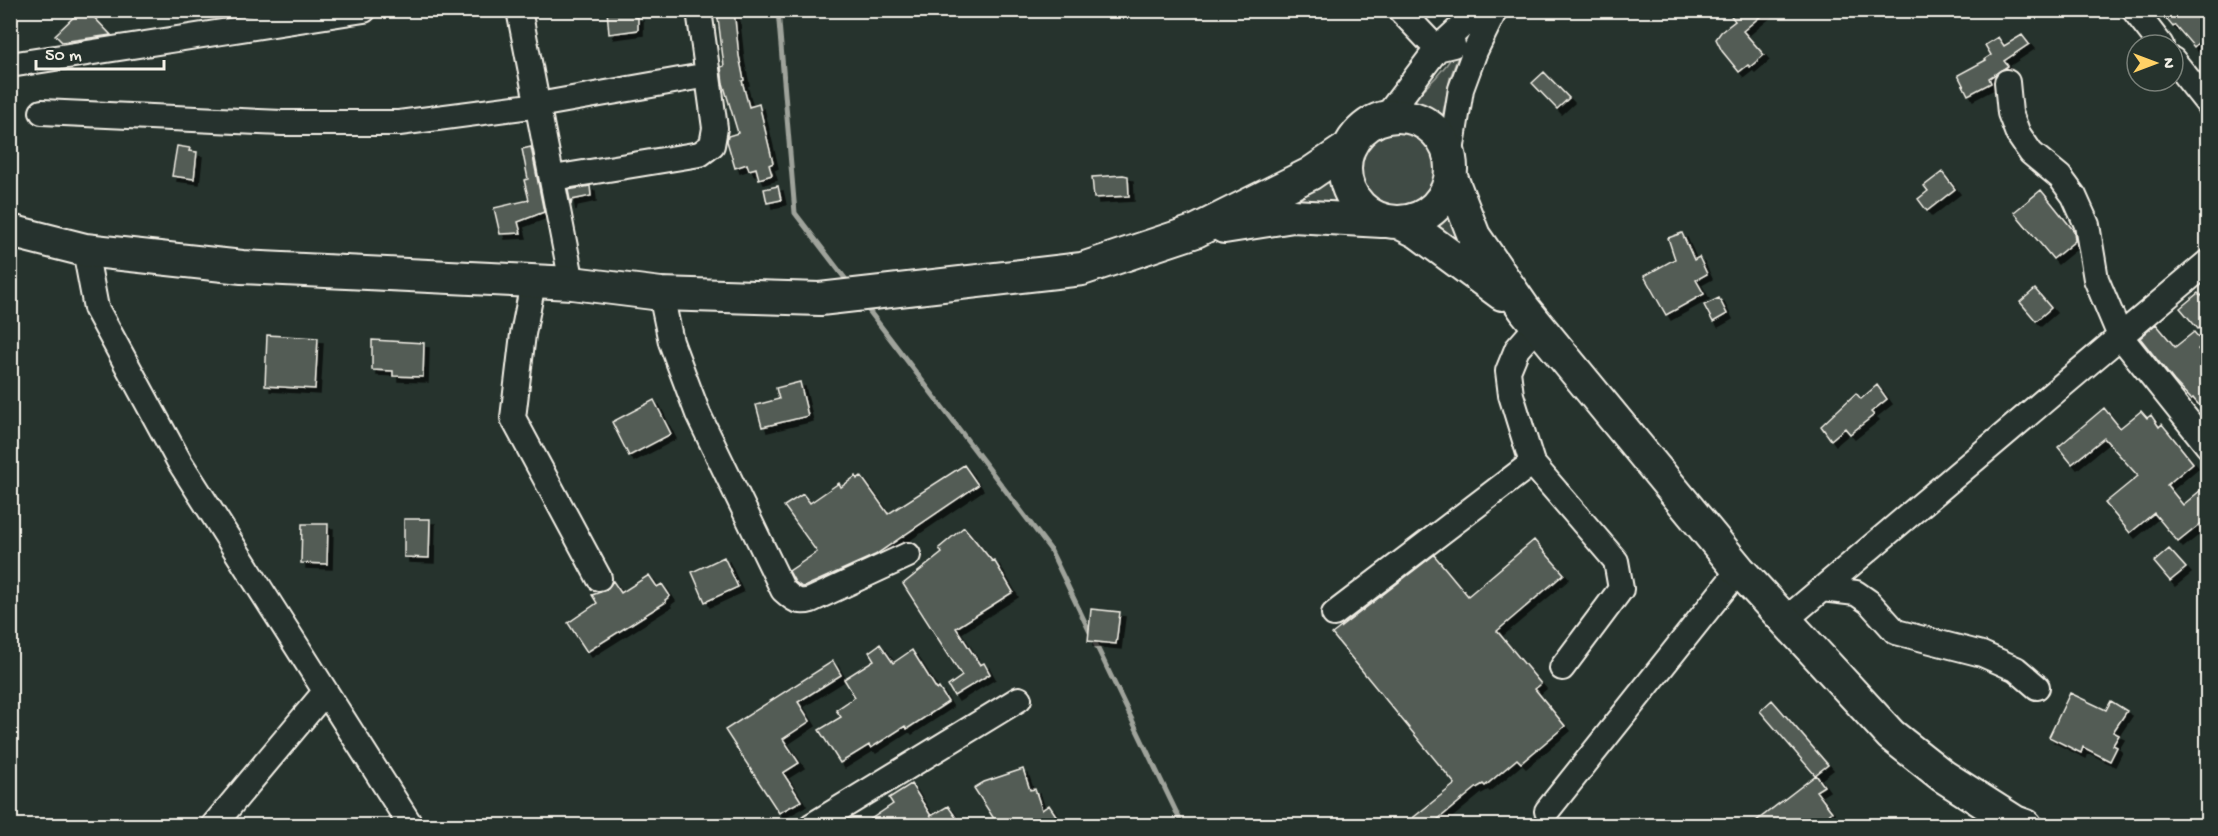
<svg xmlns="http://www.w3.org/2000/svg" width="2218" height="836" font-family="'Gochi Hand',sans-serif">
<style>
.green{fill:#414b45;stroke:#9a9e96;stroke-width:1.5}
.lines{fill:none;stroke-linecap:round;stroke-linejoin:round}
.stream{stroke:#9fa39b;stroke-width:5}
.building{fill:#525c55;stroke:#f4f1e8;stroke-width:1.5;filter:url(#shadow)}
.minor-casing{stroke:#f4f1e8;stroke-width:28}
.major-casing{stroke:#f4f1e8;stroke-width:36}
.minor{stroke:#26332d;stroke-width:24}
.major{stroke:#26332d;stroke-width:32}
</style>
<defs>
<filter id="shadow"><feDropShadow dx="5" dy="5" stdDeviation="0" flood-color="#0009"/></filter>
</defs>
<rect width="100%" height="100%" fill="#26332d"/>
<filter id="ink" filterUnits="userSpaceOnUse"><feTurbulence type="fractalNoise" baseFrequency=".0167" numOctaves="2"/><feDisplacementMap in="SourceGraphic" scale="12" xChannelSelector="R" yChannelSelector="G"/><feConvolveMatrix kernelMatrix="1 2 1 2 8 2 1 2 1" color-interpolation-filters="sRGB"/></filter>
<g filter="url(#ink)">
<path class="green" d="M1456 51 1459 54 1450 78 1442 118 1409 102C1428 87 1443 72 1456 51Z
M1355 169a44 44 0 1 1 88 0a44 44 0 1 1-88 0Z
M1332 172 1338 196 1345 208 1282 203Z
M1452 204 1464 242 1459 247 1426 229 1440 218Z"/>
<g class="lines">
<path class="stream" d="M778 10 795 213 847 281
M867 308 1050 549 1183 826"/>
</g>
<path class="building" d="M81 10H87L111 35 62 42 55 35Z
M607 10H634L635 17 638 16V30L609 34Z
M717 10H734L739 56 744 80 742 81 749 107 759 104 773 163 769 165 772 175 759 179 756 168 749 170 747 164 735 168 727 141 728 136 738 133 723 83 721 67 724 66Z
M1727 10H1768L1743 31 1764 55 1750 67 1748 65 1739 72 1722 51 1716 39 1721 32 1735 21Z
M2159 10H2208V53L2199 42 2194 47 2175 25 2173 27Z
M2022 35 2029 44 2004 61 2008 66 1989 78 1991 83 1968 95 1958 75 1986 60 1985 59 1991 55 1985 45 1998 37 2004 46Z
M1544 72 1569 98 1557 109 1532 83Z
M177 146 190 148 189 151 197 152 194 179 172 176Z
M531 147 544 212 518 222 521 233 500 234 494 208 529 200 524 180 528 179 522 149Z
M1942 172 1955 189 1927 211 1918 199 1928 191 1924 186Z
M1123 175 1128 176 1129 196 1094 198 1092 177Z
M590 186 591 196 572 200 571 205 568 190Z
M778 186 781 200 767 203 764 189Z
M2041 190 2074 231 2075 241 2053 259 2014 212Z
M1682 233 1694 260 1699 257 1707 274 1696 280 1704 294 1666 315 1644 276 1675 259 1668 238Z
M2035 289 2051 308 2036 321 2020 302Z
M2208 290V321L2198 329 2180 308 2198 293 2201 296Z
M1719 298 1727 314 1713 322 1704 305Z
M2156 324 2175 347 2194 332 2204 344 2198 349 2208 361V416L2193 398 2191 399 2174 381 2140 338Z
M267 335 318 338 315 389 265 386Z
M372 340 424 343 423 377 393 376V371L372 370Z
M800 382 808 416 762 427 756 405 779 399 776 388Z
M1877 385 1887 399 1871 412 1874 415 1850 434 1845 428 1831 440 1821 426 1856 393 1861 399Z
M654 400 671 434 629 456 612 422Z
M2104 408 2120 428 2141 411 2147 418 2151 415 2159 427 2162 424 2193 463 2167 485 2183 505 2208 484V518L2178 542 2154 513 2130 533 2105 503 2138 476 2104 438 2072 464 2058 447Z
M964 465 978 485 875 555 806 586 802 587 795 582 789 571 817 552 784 506 803 494 810 503 839 483 841 487 856 476 857 479 861 476 888 514Z
M404 519H430L429 558 404 557Z
M302 524H328L327 564 301 563Z
M964 527 992 561 994 560 1013 592 956 628 980 665 984 663 990 674 954 696 948 686 962 676 903 584 942 553 939 548Z
M1534 540 1564 574 1497 631 1541 684 1535 689 1565 726 1521 763 1517 759 1485 786 1483 784 1476 788 1431 825H1404L1455 784 1332 634 1434 555 1468 596Z
M2169 549 2186 568 2170 581 2154 562Z
M724 557 738 587 705 602 692 572Z
M649 575 657 587 662 584 670 596 665 600 666 602 587 652 568 623 597 603 592 595 606 590 613 581 621 593Z
M1091 609 1120 612 1116 644 1088 641Z
M880 644 893 663 912 650 937 690 939 688 948 702 907 729 905 726 871 748 869 745 840 763 819 730 841 717 836 710 855 697 844 679 874 660 869 652Z
M833 661 841 675 798 702 810 721 783 739 799 763 783 773 801 801 779 813 725 730Z
M2070 693 2106 710 2111 701 2127 711 2113 732 2119 735 2113 745 2117 747 2110 761 2083 747 2081 753 2049 737Z
M1772 700 1828 765 1815 775 1760 711Z
M1023 769 1030 790 1035 789 1042 810 1049 805 1057 817 1043 825H998L974 788 984 782Z
M1816 775 1824 786 1816 791 1832 812 1821 821 1820 819 1813 825H1751Z
M911 784 931 816 948 806 961 825H862L893 804 889 798Z"/>
<g class="lines">
<defs>
<path id="minor" d="M519 10 572 283
M1400 10 1437 49 1453 45
M2134 10 2161 45
M2173 60 2208 104
M10 65 364 10
M2007 82 2010 113 2018 134 2031 153 2060 177 2074 196 2087 225 2096 279 2120 336 2208 446
M42 112 282 123H399L538 105 708 75
M1386 117 1437 49 1479 10
M1450 158 1461 89 1475 51 1495 10
M553 178 700 154 712 145 715 128 699 10
M85 250 96 308 179 461 411 826
M533 283 523 334 513 418 599 578
M661 294 671 342 698 414 783 590C793 599 798 604 811 600L908 555
M1538 325 1517 349 1508 371 1511 395 1532 463 1616 561 1621 589 1562 668
M1822 589 1856 593 1869 602 1896 632 1982 654 2016 669 2037 687
M1334 614 1532 463
M1784 621 2208 262
M1547 811 1739 570
M213 826 325 692
M811 826 1019 699"/>
<path id="major" d="M1345 169a53 53 0 1 1 106 0a53 53 0 1 1-106 0Z
M1451 177 1474 236 1525 310 1739 570 1891 735 1943 776 2015 822 2026 826
M1400 223 1418 232 1502 294
M1224 227 1293 216 1382 221
M10 231 85 250 242 267 572 283 661 294 820 299 1082 269 1196 231 1310 174 1348 148"/>
</defs>
<use href="#minor" class="minor-casing"/>
<use href="#major" class="major-casing"/>
<use href="#minor" class="minor"/>
<use href="#major" class="major"/>
</g>
</g>
<rect width="2218" height="836" fill="none" stroke="#26332d" stroke-width="36"/>
<rect x="18" y="18" width="2182" height="800" fill="none" stroke="#f4f1e8" stroke-width="2" filter="url(#ink)"/>
<g transform="translate(2155 63) rotate(90)"><circle r="28" fill="#26332d" stroke="#787f78" stroke-width="1.5"/>
<path d="M0-4.5L10 22L0 15L-10 22Z" fill="#ffd166"/>
<text y="-9" font-size="16" font-weight="bold" text-anchor="middle" fill="#f4f1e8">N</text>
</g>
<path d="M36 60v9h128v-9" fill="none" stroke="#f4f1e8" stroke-width="3"/>
<text x="45" y="60" font-size="18" fill="#f4f1e8" stroke="#26332d" stroke-width="4.5" paint-order="stroke">50 m</text>
</svg>
